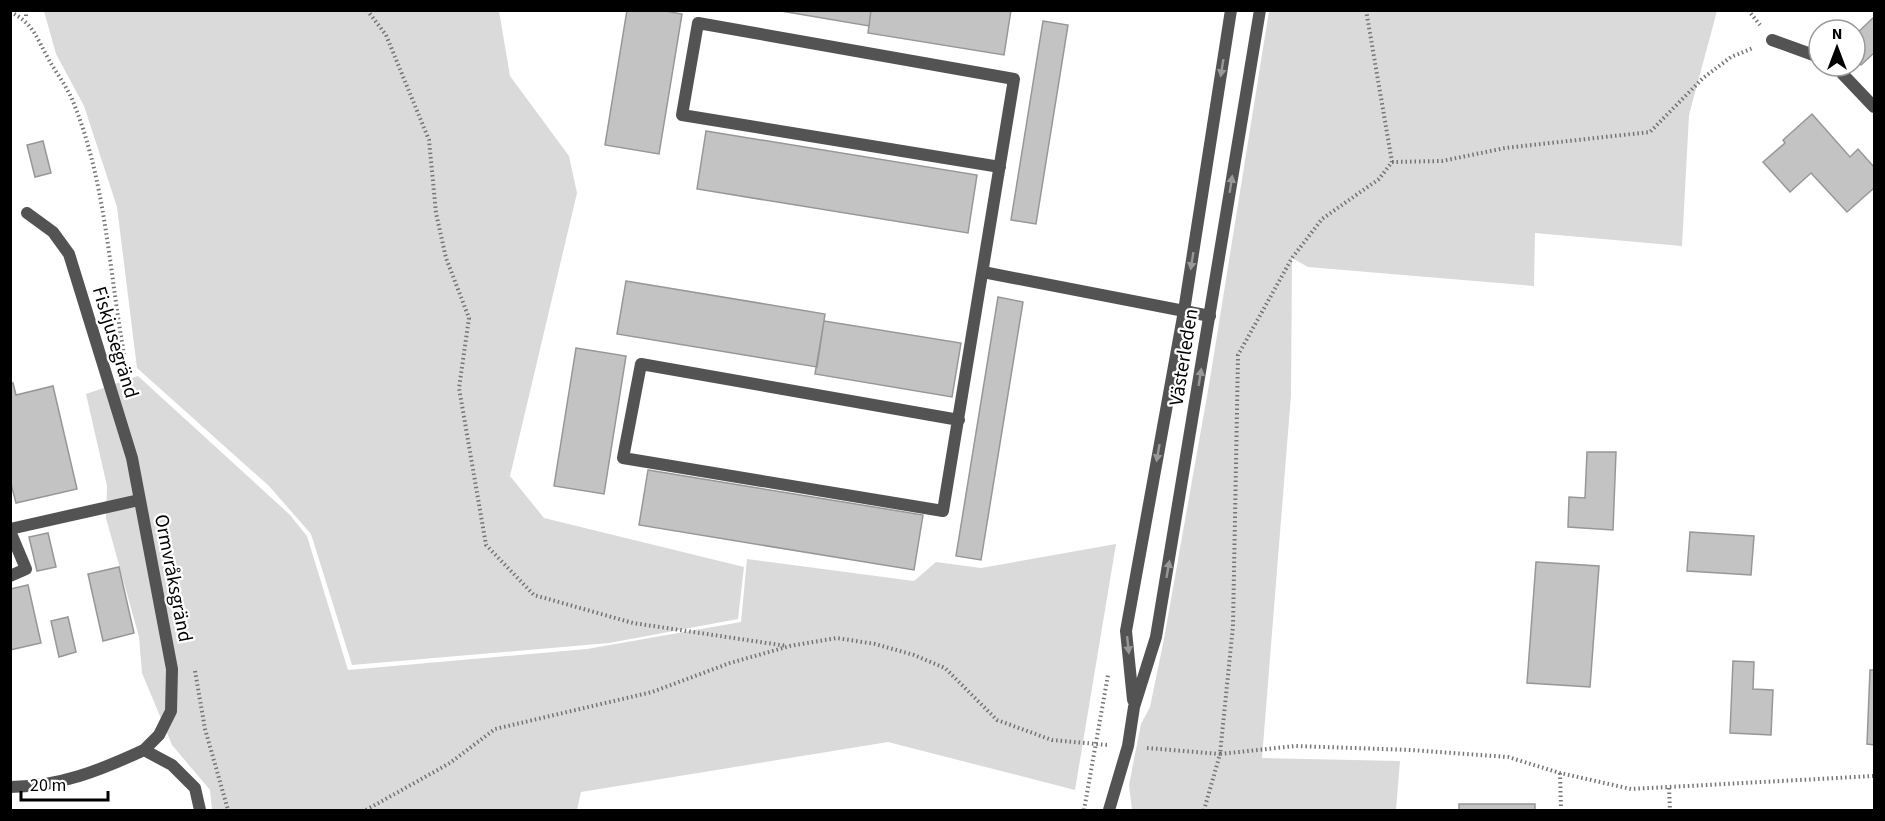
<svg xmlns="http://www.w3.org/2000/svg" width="1885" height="821" font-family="'Source Sans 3',sans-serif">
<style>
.green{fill:#dadada}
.building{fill:#c3c3c3;stroke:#979797;stroke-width:1.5}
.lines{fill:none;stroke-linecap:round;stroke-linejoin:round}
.path{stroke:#757575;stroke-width:4;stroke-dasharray:1.5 3;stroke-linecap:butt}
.service{stroke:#535353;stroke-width:12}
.minor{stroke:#535353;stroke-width:12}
.tertiary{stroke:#535353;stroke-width:12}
.oneway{fill:#989898}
.labels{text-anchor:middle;stroke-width:4.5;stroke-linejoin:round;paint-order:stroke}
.street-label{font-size:20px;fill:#000;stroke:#fff}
</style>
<rect width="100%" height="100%" fill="#fff"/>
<path class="green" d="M44 11H499L510 76 569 156 577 193 510 476 544 518 744 567 738 619 609 643 352 665 311 534 269 486 137 368 117 207 84 106 56 54Z
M1269 11H1717L1689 115 1682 246 1535 233 1534 286 1308 267 1292 258 1291 395 1262 758 1400 761 1396 810H1132L1129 785 1141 724 1150 707 1164 639 1210 379Z
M138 376 289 514 307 536 348 670 587 649 741 622 747 559 914 581 936 562 981 568 1116 544 1075 790 888 742 581 792 577 810H212L210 790 172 745 142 673 139 637 106 518 107 486 86 394Z"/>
<path class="building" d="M627 10H660L682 14 659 154 605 145Z
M775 10H871L869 26Z
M871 10H1011L1004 55 868 33Z
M1874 17V53L1861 65 1855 59V35Z
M1043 21 1068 25 1036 224 1011 220Z
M1812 114 1850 157 1858 149 1874 167V188L1847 212 1811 173 1790 192 1763 162 1785 143 1783 140Z
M706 131 977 175 968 233 697 189Z
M43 141 51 173 35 177 27 145Z
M626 281 825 314 817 367 617 334Z
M998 297 1023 302 981 560 956 556Z
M824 321 961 343 952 397 815 374Z
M576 348 626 356 604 494 554 486Z
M10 383H13L16 395 53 386 77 489 16 503 10 480Z
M1587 452H1616L1613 530 1568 527 1569 497 1585 498Z
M648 470 923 515 914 570 639 525Z
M1690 532 1754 536 1751 575 1687 571Z
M48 533 56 567 37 571 29 537Z
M1536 562 1599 566 1590 687 1527 683Z
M119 567 134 633 103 641 88 574Z
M28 585 41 643 10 650V589Z
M68 617 76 652 59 657 51 621Z
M1733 661 1754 662 1753 689 1773 690 1771 735 1730 733Z
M1870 670H1874V745L1867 744Z
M1459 804H1535V810H1459Z"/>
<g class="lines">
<path class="path" d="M26 10V19
M367 10 386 35 429 140 436 213 446 258 469 318 459 388 486 545 534 595 633 623 787 646
M1366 10 1392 162 1379 179 1322 219 1292 258 1238 355 1233 626 1220 754 1295 746 1411 750 1508 757 1560 773 1631 789 1874 776
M1748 10 1760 25
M10 12C33 22 37 39 49 60 57 74 68 88 74 104 106 184 109 270 124 354
M1392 162 1442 161 1505 148 1650 132 1703 78 1731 57 1753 48
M195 671 205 729 228 810
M1147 748 1220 754 1204 810
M1560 773 1561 810
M1669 788 1670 810
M366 810 450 763 495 729 652 692 730 663 790 646 837 638 875 644 914 655 945 668 997 720 1052 740 1107 745
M1084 810 1108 675"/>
<path class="service" d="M983 272 1210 316
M10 529 139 500"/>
<path class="minor" d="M1772 40 1819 57
M1835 66 1874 107
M27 213 53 232 69 254 132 458 172 669 171 711 159 735 144 750
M959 420 641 364 623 458 943 511C968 367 991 223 1014 79L698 23 682 115 1000 167
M10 531 26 569 10 576
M10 787C59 787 101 770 144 750L172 765 195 788 200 810"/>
<path class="tertiary" d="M1133 700 1126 631 1184 311 1231 10
M1109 810 1128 746 1134 707 1156 637 1260 10"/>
</g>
<defs><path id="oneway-solid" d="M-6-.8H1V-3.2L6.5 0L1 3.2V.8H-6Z" transform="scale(1.5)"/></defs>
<g class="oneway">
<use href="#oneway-solid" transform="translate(1222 68) rotate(99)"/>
<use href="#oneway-solid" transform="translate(1231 184) rotate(-81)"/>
<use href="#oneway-solid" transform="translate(1192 261) rotate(99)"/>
<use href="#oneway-solid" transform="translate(1200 377) rotate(-81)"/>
<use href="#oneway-solid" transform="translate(1158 453) rotate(100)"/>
<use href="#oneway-solid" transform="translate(1168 569) rotate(-80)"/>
<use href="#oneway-solid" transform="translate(1128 645) rotate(84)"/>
</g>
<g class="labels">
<g class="street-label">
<text transform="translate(116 342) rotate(73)" y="7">Fiskjusegränd</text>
<text transform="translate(1183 357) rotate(-81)" y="7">Västerleden</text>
<text transform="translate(174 578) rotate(79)" y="7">Ormvråksgränd</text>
</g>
</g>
<rect width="1885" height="821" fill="none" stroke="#000000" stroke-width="24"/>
<g transform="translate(1837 48)"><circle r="28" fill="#ffffff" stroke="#999999" stroke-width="1.5"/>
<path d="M0-4.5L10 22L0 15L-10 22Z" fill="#000000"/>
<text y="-9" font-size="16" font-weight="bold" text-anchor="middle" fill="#000000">N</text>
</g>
<path d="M21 791v9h87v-9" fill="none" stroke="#000000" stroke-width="3"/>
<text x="30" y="791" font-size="18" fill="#000000" stroke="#ffffff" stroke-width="4.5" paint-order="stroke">20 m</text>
</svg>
